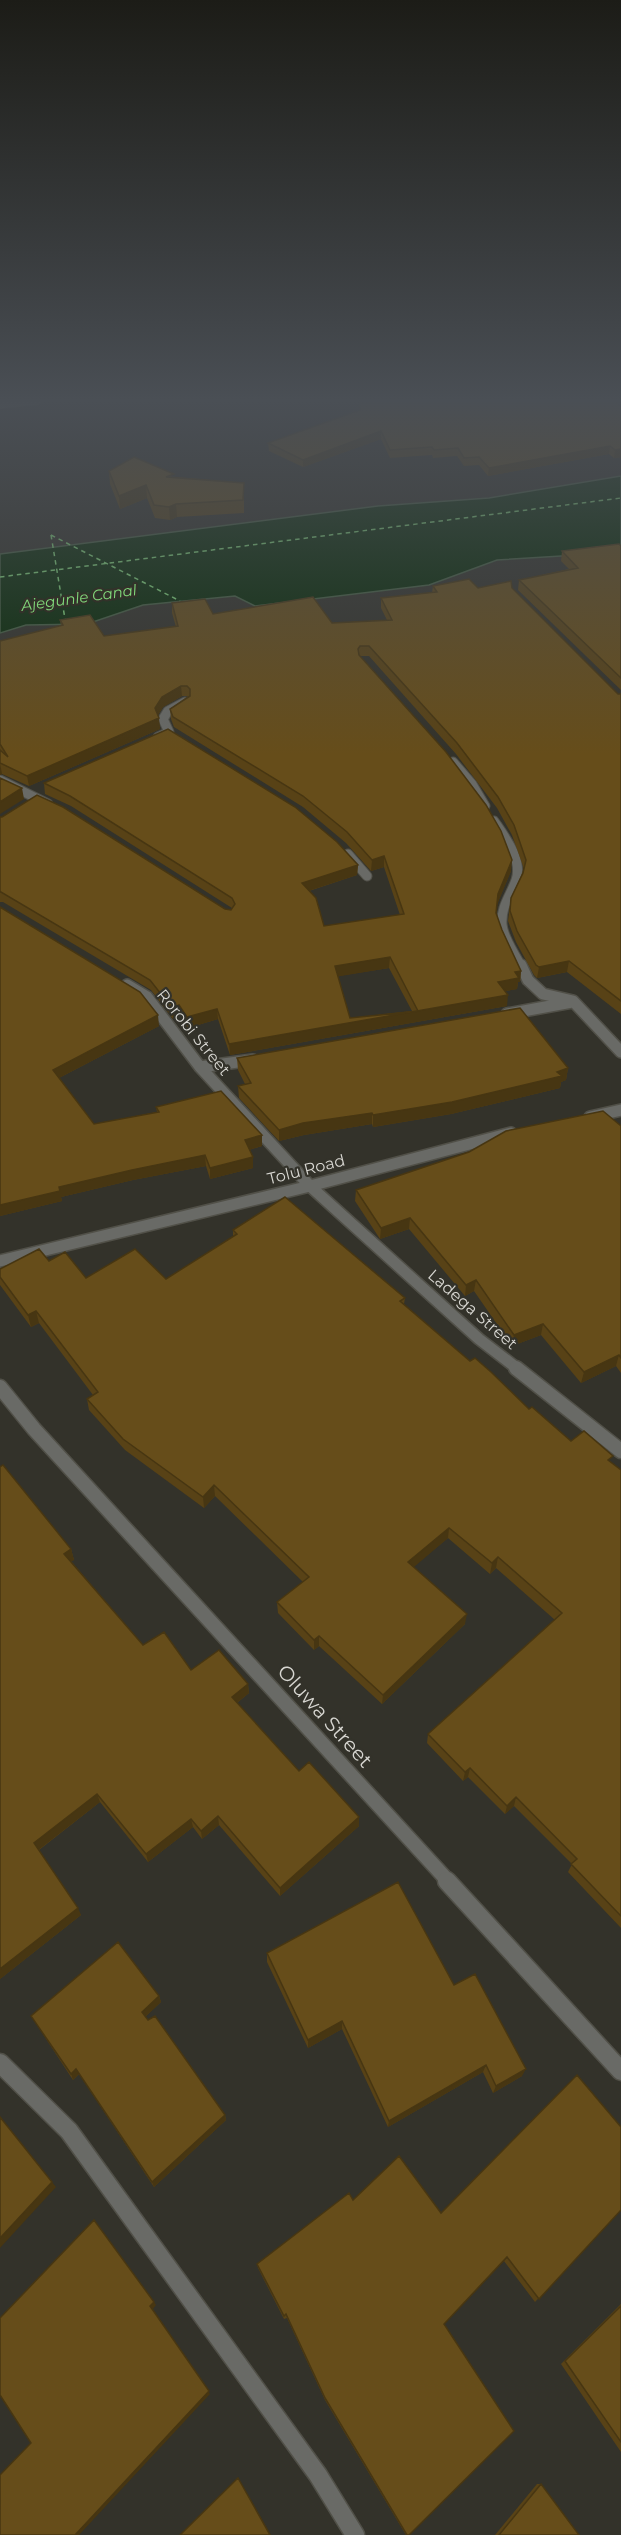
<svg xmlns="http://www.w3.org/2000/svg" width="621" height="2535" font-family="Montserrat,sans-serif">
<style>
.water{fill:#062a05;stroke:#455e42;stroke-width:1.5}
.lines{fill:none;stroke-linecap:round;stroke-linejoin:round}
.ferry{stroke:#81d97b;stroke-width:1.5;stroke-dasharray:4.5 4;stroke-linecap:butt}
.minor-far3-casing{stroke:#515048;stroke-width:11}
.minor-far2-casing{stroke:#515048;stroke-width:14}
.minor-far1-casing{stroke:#515048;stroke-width:17}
.minor-casing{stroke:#515048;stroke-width:21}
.tertiary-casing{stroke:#515048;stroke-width:8}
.minor-far3{stroke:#696a66;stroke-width:9}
.minor-far2{stroke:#696a66;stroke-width:11}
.minor-far1{stroke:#696a66;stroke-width:14}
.minor{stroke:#696a66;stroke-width:18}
.tertiary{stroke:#696a66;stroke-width:7}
.wall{fill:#584216;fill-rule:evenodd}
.shaded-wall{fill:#473612}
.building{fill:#664d1a;stroke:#473612;stroke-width:1.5;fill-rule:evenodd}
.labels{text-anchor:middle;stroke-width:4.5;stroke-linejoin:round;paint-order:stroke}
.far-water-label{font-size:15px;font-style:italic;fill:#81d97b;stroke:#33322a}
.street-label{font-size:16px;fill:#d8d7d2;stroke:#33322a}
.near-street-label{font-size:20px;fill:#d8d7d2;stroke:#33322a}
</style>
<rect width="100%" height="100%" fill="#33322a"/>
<path class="water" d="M621 476V547L594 554 497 560 429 585 255 606 235 596 143 605 87 624 26 625 0 633V554L378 506 489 498Z"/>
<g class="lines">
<path class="ferry" d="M51 535 180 601
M51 535 65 619
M0 577 621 498"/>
<defs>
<path id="minor-far3" d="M158 737 169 732 163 719 168 711 185 702
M453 762 472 784 485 806
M0 780 48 804
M494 821C505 837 523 860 516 880 510 897 501 906 502 924 503 938 515 954 521 966
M348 854 367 876"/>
<path id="minor-far2" d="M521 965 528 980 543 994 573 1001 621 1052
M127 985 147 997 200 1067 310 1186 479 1339 518 1369
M507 1014 572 1002
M200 1067 253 1060
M590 1117 621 1110
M0 1261 310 1186 511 1133"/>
<path id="minor-far1" d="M516 1368 621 1451
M0 1387 34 1429 449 1882"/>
<path id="minor" d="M447 1881 621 2071
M0 2063 69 2131 318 2475 355 2535"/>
<path id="tertiary" d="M0 405 38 401"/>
</defs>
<use href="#minor-far3" class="minor-far3-casing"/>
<use href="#minor-far2" class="minor-far2-casing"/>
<use href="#minor-far1" class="minor-far1-casing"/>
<use href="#minor" class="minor-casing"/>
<use href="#tertiary" class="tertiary-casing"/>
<use href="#minor-far3" class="minor-far3"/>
<use href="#minor-far2" class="minor-far2"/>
<use href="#minor-far1" class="minor-far1"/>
<use href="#minor" class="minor"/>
<use href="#tertiary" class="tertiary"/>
</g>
<path class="wall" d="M359 402 621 407V457L614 458 609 454 488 476 479 465 464 466 457 456 433 458 432 455 390 458 381 439 303 467 269 451 268 443 359 410Z
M109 471 244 483V513L177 517 170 520 155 518 147 498 120 509 110 484Z
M621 546V690L518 590 519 580 569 569 561 561 562 551Z
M433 586 478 588H512L618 694H621V1014L567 972 537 978 534 975 516 942 508 921 511 898 524 869 512 835 497 808 456 754 369 656H360L511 871 497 904 496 913 502 930 521 971 520 982H518L517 989 505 991 507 1006 230 1055 218 1019 188 1028 180 1015 173 1019 151 990 3 902H0V817L225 909 231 910 232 908 71 806 45 794 44 783 358 865 357 875 309 891 324 926 400 915 384 867 371 871 346 843 303 807 174 727 171 719 170 709 188 696H182L163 707 158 715 160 729 29 786 2 774 0 775V641L61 626 60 620 104 636 176 627 172 613V603L213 614 332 623 387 620 381 608V598L432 593ZM389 968 412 1011 350 1018 338 976Z
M0 907 159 1026 59 1078 94 1124 157 1112 156 1107 262 1146 249 1150 253 1168 210 1179 206 1166 133 1180 61 1197 62 1201 0 1216Z
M237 1058 568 1068 566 1080 561 1082 560 1088 451 1114 373 1127 372 1124 304 1135 279 1141 239 1098 238 1086 245 1084 238 1070Z
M621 1126V1373L616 1366 581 1383 541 1335 512 1346 474 1291 465 1296 409 1229 380 1239 355 1201 356 1190Z
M233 1230 405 1298 404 1304 470 1361 529 1409 571 1441 611 1462 621 1470V1928L568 1872 572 1864 514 1806 505 1814 468 1777 463 1781 427 1743 428 1734 555 1620 496 1568 490 1574 448 1538 413 1567 465 1624 382 1704 319 1646 314 1650 278 1613 277 1602 303 1582 215 1496 204 1508 125 1450 89 1410 87 1399 93 1395 39 1323 31 1327 0 1285V1269L49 1261 86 1278 166 1279 233 1237Z
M71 1549 74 1560 71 1561 143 1645 191 1670 248 1684 249 1693 237 1703 299 1771 359 1826 280 1896 219 1825 202 1839 193 1827 148 1862 100 1802 39 1850 81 1915 0 1979Z
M267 1953 454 1985 522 2076 493 2093 483 2072 388 2127 342 2029 308 2048 267 1962Z
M159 1996 161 2002 145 2017 225 2115 226 2120 154 2187 79 2074 73 2080 31 2016Z
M353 2200 441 2213 621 2210 535 2302 504 2261 444 2324 409 2535H406L325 2400 287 2318 284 2319 258 2268 257 2264Z
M621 2304V2452L561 2364Z
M537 2484H541L579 2535H495Z"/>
<path class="shaded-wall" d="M381 431V439L303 467V460Z
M610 446 609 454 488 476 489 468Z
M621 449V457L614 458 615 450Z
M146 485 147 498 120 509 119 496Z
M176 504 177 517 170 520 169 507Z
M181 686 182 696 163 707 156 718 155 708 162 697Z
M159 718 160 729 29 786 27 776Z
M0 763 2 774 0 775Z
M22 788 24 799 0 814V802Z
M384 856V867L371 871 372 860Z
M512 860 511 871 497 905 498 894Z
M358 865 357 875 302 893V883Z
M390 957 389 968 335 977V966Z
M569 961 567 972 537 978 539 967Z
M521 971 520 982H518L517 989 496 993 498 982 515 972Z
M508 995 507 1006 230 1055 229 1044Z
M179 1005 180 1015 173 1019 172 1008Z
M217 1009 218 1019 188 1028 187 1017Z
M158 1015 159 1026 55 1080 53 1070Z
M568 1068 566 1080 561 1082 560 1088 451 1114 373 1127V1115Z
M372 1113V1124L304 1135 279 1141V1130L303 1123Z
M262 1135V1146L245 1151V1140Z
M205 1155 206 1166 133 1180 61 1197 62 1201 0 1216V1205L59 1187 132 1170Z
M253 1157V1168L210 1179V1168Z
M410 1218 409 1229 380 1239 381 1228Z
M476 1280 474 1291 465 1296 466 1285Z
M36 1311 39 1323 31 1327 28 1315Z
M543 1324 541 1335 512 1346 514 1335Z
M619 1355 616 1366 581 1383 584 1372Z
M214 1485 215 1496 204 1508 203 1497Z
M449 1528 448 1538 407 1573 408 1562Z
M71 1549 74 1560 67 1564 64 1554Z
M498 1557 496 1568 490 1574 492 1563Z
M467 1614 465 1624 382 1704 383 1695Z
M319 1636V1646L314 1650V1640Z
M248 1684 249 1693 233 1706 232 1697Z
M470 1768 468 1777 463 1781 465 1772Z
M97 1794 100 1802 37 1851 34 1843Z
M516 1797 514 1806 505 1814 507 1806Z
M218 1816 219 1825 202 1839 201 1831Z
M359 1817V1826L280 1896V1888Z
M191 1819 193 1827 148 1862 146 1854Z
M78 1908 81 1915 0 1979V1969Z
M159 1996 161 2002 144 2018 142 2012Z
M342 2021V2029L308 2048V2040Z
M486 2065 483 2072 388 2127 389 2121Z
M76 2069 79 2074 73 2080 71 2074Z
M526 2069 522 2076 493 2093 496 2086Z
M225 2115 226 2120 154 2187 152 2182Z
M52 2182 56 2187 0 2248V2238Z
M507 2257 504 2261 442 2327 444 2324Z
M154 2302 156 2305 153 2309 210 2394 79 2535H75L150 2306Z
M238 2478 239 2479 271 2535H270Z"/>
<path class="building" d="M373 401H615L621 407V449L615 450 610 446 489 468 479 457 464 458 458 448 434 450 432 447 390 450 381 431 303 460 268 443 360 410 359 402Z
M134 457 174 474 166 477 244 483 243 500 176 504 169 507 154 505 146 485 119 496 109 471Z
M619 544 621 546V678L519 580 578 568 562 551Z
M469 579 478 588 511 581 512 588 618 694H621V1001L569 961 539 967 536 965 517 931 510 911 511 898 523 873 526 860 514 825 498 797 457 743 369 646H360L358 649 359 655 446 752 486 805 501 831 512 860 498 894 496 913 502 930 521 971 515 972 519 978 498 982 508 995 229 1044 217 1009 187 1017 179 1005 172 1008 150 980 1 892H0V817H2L37 795 63 807 225 909 231 910 235 904 232 898 70 796 44 783 168 729 295 807 337 842 358 865 302 883 316 898 324 926 404 914 384 856 372 860 347 832 303 796 173 717 170 709 190 696V689L187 686H181L162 697 155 708 159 718 27 776 0 763V750L8 757 0 744V641L63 625 60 620 90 615 104 636 178 626 172 603 205 599 213 614 313 597 332 623 392 620 381 598 437 592 433 586ZM390 957 418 1011 350 1018 335 966Z
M0 778 22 788 0 802Z
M0 907 140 992 158 1015 53 1070 94 1124 159 1112 156 1107 221 1091 262 1135 245 1140 253 1157 210 1168 205 1155 132 1170 59 1187 60 1191 0 1205Z
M520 1008 568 1068 557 1072 562 1076 452 1102 373 1115 372 1113 303 1123 279 1130 238 1086 251 1083 237 1058Z
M603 1111 621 1126V1358L619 1355 584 1372 543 1324 514 1335 476 1280 466 1285 410 1218 381 1228 356 1190 469 1152 506 1131Z
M285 1197 405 1298 400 1301 470 1361 475 1358 491 1372 529 1409 532 1407 571 1441 584 1431 613 1456 608 1460 621 1470V1916L571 1864 577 1859 516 1797 507 1806 470 1768 465 1772 428 1734 562 1613 498 1557 492 1563 449 1528 408 1562 467 1614 383 1695 319 1636 314 1640 277 1602 309 1577 214 1485 203 1497 123 1439 87 1399 98 1392 36 1311 28 1315 0 1277V1269L39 1249 49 1261 65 1252 86 1278 135 1249 166 1279 237 1234 233 1230Z
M3 1465 71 1549 64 1554 143 1645 164 1632 191 1670 219 1650 248 1684 232 1697 299 1771 309 1762 359 1817 280 1888 218 1816 201 1831 191 1819 146 1854 97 1794 34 1843 78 1908 0 1969V1467Z
M398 1882 454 1985 475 1974 526 2069 496 2086 486 2065 389 2121 342 2021 308 2040 267 1953Z
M118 1942 159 1996 142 2012 148 2020 155 2016 225 2115 152 2182 76 2069 71 2074 31 2016Z
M577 2075 621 2127V2210L539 2299 507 2257 444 2324 514 2431 409 2535H407L325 2398 286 2314 284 2316 257 2264 349 2193 353 2200 399 2156 441 2213Z
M0 2117 52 2182 0 2238Z
M94 2220 154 2302 150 2306 209 2391 75 2535H0V2475L31 2443 0 2395V2318Z
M621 2306V2442L565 2361Z
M238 2478 270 2535H180Z
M541 2484 579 2535H499Z"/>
<linearGradient id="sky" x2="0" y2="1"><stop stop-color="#1c1c17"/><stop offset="0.53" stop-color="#4a4f55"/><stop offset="1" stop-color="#4a4f55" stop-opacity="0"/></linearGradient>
<rect width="621" height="755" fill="url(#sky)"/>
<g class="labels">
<g class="far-water-label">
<text transform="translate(79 598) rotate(-8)" y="5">Ajegunle Canal</text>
</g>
<g class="street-label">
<text transform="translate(194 1032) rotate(51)" y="6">Rorobi Street</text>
<text transform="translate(306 1169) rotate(-14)" y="6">Tolu Road</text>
<text transform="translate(473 1309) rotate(41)" y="6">Ladega Street</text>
</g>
<g class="near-street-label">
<text transform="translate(325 1716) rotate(48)" y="7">Oluwa Street</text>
</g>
</g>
</svg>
